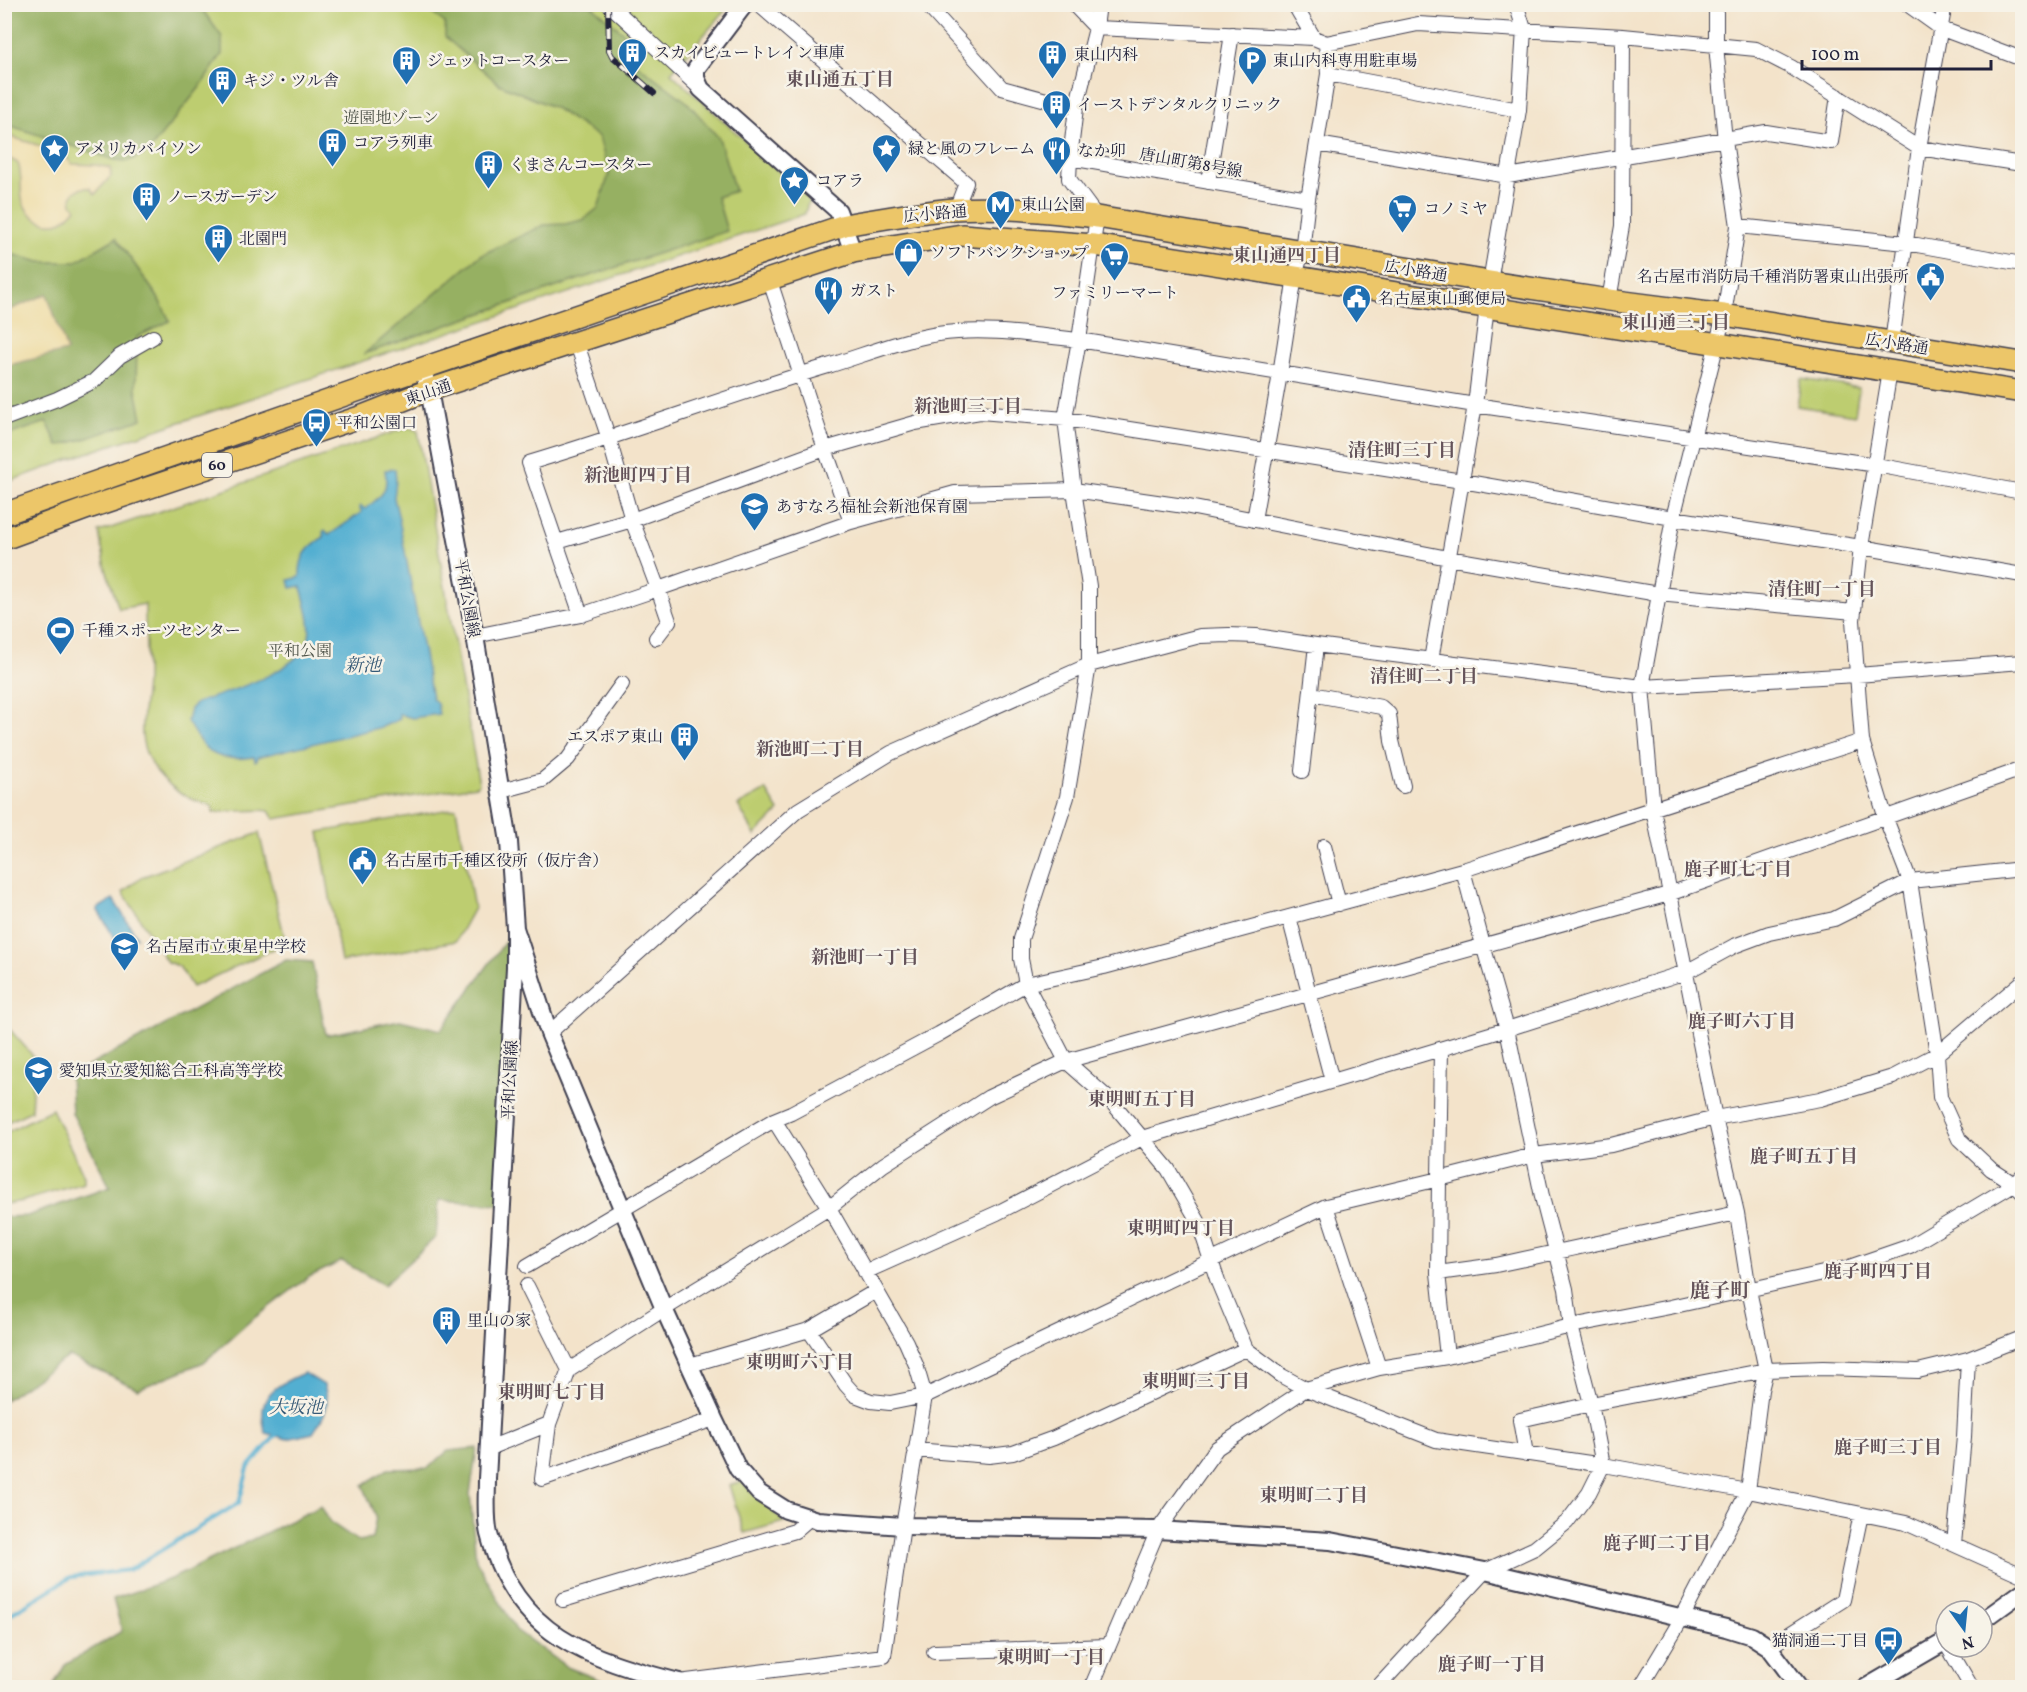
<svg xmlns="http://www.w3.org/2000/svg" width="2027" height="1692" font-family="Vollkorn,'Noto Serif JP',serif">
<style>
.green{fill:#bdcd6f;stroke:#707855;stroke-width:1.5}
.forest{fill:#96b062;stroke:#5c694e;stroke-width:1.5}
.sand{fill:#eeda9e;stroke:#887e6c;stroke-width:1.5}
.water{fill:#53afd1;stroke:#3a6886;stroke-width:1.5}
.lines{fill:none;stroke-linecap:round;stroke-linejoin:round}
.stream{stroke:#53afd1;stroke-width:4}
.minor-casing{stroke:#413f50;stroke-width:16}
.tertiary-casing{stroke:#413f50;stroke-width:20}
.primary-casing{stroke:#413f50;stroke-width:24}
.minor{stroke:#fff;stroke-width:14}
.tertiary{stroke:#fff;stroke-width:16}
.primary{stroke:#ecc669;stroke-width:21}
.rail-casing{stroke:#22223b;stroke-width:6}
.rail{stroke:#f7f3e8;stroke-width:4;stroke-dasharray:11;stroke-linecap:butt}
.labels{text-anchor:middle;stroke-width:5;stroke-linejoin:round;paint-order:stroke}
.shield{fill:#f7f3e8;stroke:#62616f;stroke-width:1.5}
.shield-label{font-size:15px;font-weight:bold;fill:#22223b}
.poi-label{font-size:16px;fill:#22223b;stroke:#f7f3e8;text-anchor:start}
.park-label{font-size:16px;fill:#50554b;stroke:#f7f3e8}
.street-label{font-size:16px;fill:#22223b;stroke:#f7f3e8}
.neighbourhood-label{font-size:18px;font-weight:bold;fill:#64535a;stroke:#f7f3e8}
.water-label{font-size:18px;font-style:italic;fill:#365a77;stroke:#f7f3e8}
.quarter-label{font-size:20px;font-weight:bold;fill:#64535a;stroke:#f7f3e8}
</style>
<rect width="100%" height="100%" fill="#f7f3e8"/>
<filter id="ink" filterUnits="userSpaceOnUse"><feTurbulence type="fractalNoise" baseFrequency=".0167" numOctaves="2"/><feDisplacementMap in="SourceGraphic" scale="12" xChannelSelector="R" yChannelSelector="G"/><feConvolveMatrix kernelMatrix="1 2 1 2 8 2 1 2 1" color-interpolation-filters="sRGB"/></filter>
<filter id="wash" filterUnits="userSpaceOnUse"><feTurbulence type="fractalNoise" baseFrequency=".008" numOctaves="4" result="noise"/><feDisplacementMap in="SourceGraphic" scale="24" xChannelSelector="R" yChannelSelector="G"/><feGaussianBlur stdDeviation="1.35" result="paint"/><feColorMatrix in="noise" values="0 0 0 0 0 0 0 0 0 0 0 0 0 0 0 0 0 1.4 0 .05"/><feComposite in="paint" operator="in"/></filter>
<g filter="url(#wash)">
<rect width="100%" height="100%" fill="#f3e3ca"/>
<path class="green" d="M5 5H730L671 73 809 199 805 214 84 454 5 483Z
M1801 379 1859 388 1855 415 1797 406Z
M409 427 418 431 479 784 476 786 274 819 269 811C262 809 222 812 213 813V806C179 799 145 771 142 735 141 716 146 697 146 679 147 654 145 629 145 604L119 609 106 569 99 532Z
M766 790 779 811 755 835 738 805Z
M456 808 474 908 456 941 341 962 319 832Z
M259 833 286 943 192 987 179 966 167 962 123 892 142 877Z
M4 1023 34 1057 31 1111 5 1123Z
M52 1109 84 1176V1183L23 1201 5 1204V1133Z
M742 1482 784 1522 744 1533 729 1485Z"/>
<path class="forest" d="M5 4 199 5 222 37V54L200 87 152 147 143 155 128 161 115 160 5 124Z
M421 5H591L644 50 634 62 687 102 719 138 735 191 717 197 727 231 574 281 364 354 481 255 544 225 565 224 583 220 598 208 609 174 599 137 555 108 499 84 445 37V23Z
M116 238 157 296 170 321 137 337 136 389 142 419 88 438 58 446 47 422 5 436 4 257 15 255 40 262H75Z
M515 928 499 1204 439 1200 436 1237 384 1285 342 1261 309 1277 249 1322 204 1362 138 1389 69 1356 5 1400 4 1217 27 1216 110 1187 72 1113 70 1076 286 960 312 962 326 1035 400 1020 441 1030Z
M477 1448 470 1494 476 1560 516 1630 567 1667 618 1687H56L54 1684 65 1665 122 1631 113 1599 173 1578 321 1506 330 1522 358 1541 372 1539 376 1517 363 1485 388 1469 428 1468 448 1451Z"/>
<path class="sand" d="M5 135 63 153 72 164 96 165 110 168 111 176 95 194 90 188C81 187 75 189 71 197L72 204 76 208C72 213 67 218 62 221 46 228 28 217 23 202 19 189 23 176 18 163L6 157Z
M47 294 67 351 5 366V312Z"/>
<path class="water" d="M395 469 396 481 394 498 399 519 432 698 437 703 439 714 412 718 399 714 400 719 382 727 257 757V760L255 761 254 757C215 763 205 753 187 721L190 709 196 703C226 692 302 672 309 637 312 621 304 601 301 586L291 588 289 580 300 577C299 557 307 547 324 537L323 532 325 530 329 535 362 512 359 507 361 506 365 509C381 496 389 493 385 470Z
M113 899 137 937 120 947 97 909Z
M304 1373 324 1385C331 1407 325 1415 313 1433L287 1439 266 1433C254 1397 275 1385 304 1373Z"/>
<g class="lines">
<path class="stream" d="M4 1618 71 1577 129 1570 239 1503 248 1468 276 1435"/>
</g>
</g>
<g filter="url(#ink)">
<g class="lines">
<defs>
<path id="minor" d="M609 4 701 89
M758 4 966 183 956 209
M926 4 1002 88 1076 108
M1073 4 1096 28 1314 38 1326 43 1418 24 1623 36 1756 49 1791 67 1919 148 2022 164
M1099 4 1096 28 1076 108 1070 158 1069 179 1097 217 1079 340 1475 405 1876 465 2022 492
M1294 4 1314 38
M1716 4V45L1725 141 1738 226 1724 315 1673 518 1642 687 1857 675 2022 662
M1907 4 1942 29 2022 59
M1328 74 1519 110
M1317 144 1508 176 1766 132 1831 142 1838 96
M1070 158 1308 199
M1208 182 1232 34
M1738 226 1906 243 2022 264
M769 278 825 449 851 522
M1609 300 1622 226 1623 36
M1892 342 1919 148 1945 4
M577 344 609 439 632 520 658 589 581 615
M1890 371 1861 547 1853 620 1862 741 1886 819 1910 881 1937 1054 1940 1097 1959 1139 1991 1169 2014 1184 2022 1192
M4 419 57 399 94 381 120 356 153 337
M1254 520 1280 374 1295 276 1302 252 1308 199 1328 74 1326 43
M557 542 632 520 825 449 915 423 980 412 1065 419 1462 481 1673 518 1861 547 2022 575
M475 636 581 615 529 463C630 433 728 396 828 366 864 355 901 340 938 334 985 327 1032 335 1079 340L1065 419 1074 490 1089 586V665L891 753 798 810 549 1033
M656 638 669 621 658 589 851 522 955 493 1074 490 1184 506 1448 558 1658 594 1854 612
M1431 660 1475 405 1490 282 1519 110 1524 29 1516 4
M1311 694 1381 707 1389 714 1392 741 1403 786
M1302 771 1316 645
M501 791 543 780 568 759 622 684
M1324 846 1339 904
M1463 870 1483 945 1507 1029 1543 1201 1566 1289 1571 1326 1670 1307 1846 1268 1910 1246 2014 1184 2022 1176
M1289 917 1332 1081
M1326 1206 1379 1368
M527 1266 774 1120 791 1113 939 1034 1026 984 1021 959V939L1067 797 1089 665 1200 636 1229 635 1256 636 1316 645 1642 687 1653 809 1715 1118 1737 1213 1749 1290 1766 1370 1761 1390 1748 1491 1906 1523 2022 1575
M865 1272 997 1213 1142 1138 1507 1029 1686 972 1734 946 1769 933 1834 919 1910 881 2022 869
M1438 1273 1496 1265 1737 1213
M527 1286 569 1370
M809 1330 846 1385 855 1395 871 1401 890 1403 925 1396 1326 1206 1439 1179 1441 1049
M1246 1349 1282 1376 1306 1389 1436 1440 1603 1465 1748 1491 1682 1618 1640 1688
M690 1365 809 1330 876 1291
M714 1419 542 1479 549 1424 569 1370 664 1309 829 1208 883 1165 989 1097 1066 1061 1669 894 2022 769
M489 1448 549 1424
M915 1450 989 1456 1013 1453 1054 1438 1246 1349 1218 1282 1198 1221 1168 1169 1111 1101 1066 1061 1026 984 1104 967 1466 869 1862 741
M1526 1454 1520 1420 1591 1404 1766 1370 1823 1368 1918 1371 1968 1359 2022 1338
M1954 1544 1964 1437 1968 1359
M563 1600 795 1531 810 1518
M1769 1647 1843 1600 1861 1514
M1948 1647 1972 1688
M934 1652 1108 1646
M679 1682 884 1656 903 1526 925 1396 916 1365 906 1342 829 1208 774 1120
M1091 1688 1158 1530 1217 1448 1306 1389 1379 1368 1447 1357 1438 1273 1439 1179 1534 1155 1611 1145 1715 1118 1820 1099 1893 1077 1937 1054 2022 982
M1377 1688 1485 1571 1535 1548 1567 1522 1589 1493 1603 1465 1591 1404 1571 1326 1447 1357"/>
<path id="tertiary" d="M745 4 696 69V78L701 89 838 211 853 252
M425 378 429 390 475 636 509 842 515 928V967L487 1479C487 1496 485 1517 489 1534 515 1635 588 1659 679 1682L685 1688
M515 928 549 1033 664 1309 714 1419 738 1469 759 1493 786 1510 817 1520 903 1526 1158 1530 1330 1541 1485 1571 1726 1628 1752 1636 1769 1647 1800 1688
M1982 1621 2022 1592
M1865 1688 1946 1641"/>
<path id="primary" d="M4 514 388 380 845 225C881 219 917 212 954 209 1002 206 1050 212 1097 217L1490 282 1609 300 1724 315 2022 363
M4 539 91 507 360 417 429 390 853 252 962 235 1094 245 2022 392"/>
</defs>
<use href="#minor" class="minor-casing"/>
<use href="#tertiary" class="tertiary-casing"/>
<use href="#primary" class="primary-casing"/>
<use href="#minor" class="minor"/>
<use href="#tertiary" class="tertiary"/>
<use href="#primary" class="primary"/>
<defs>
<path id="rail" d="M608 4 609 50 612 56 654 93"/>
</defs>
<use href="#rail" class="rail-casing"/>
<use href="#rail" class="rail"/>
</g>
</g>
<defs>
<symbol id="building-pin" viewBox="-11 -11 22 30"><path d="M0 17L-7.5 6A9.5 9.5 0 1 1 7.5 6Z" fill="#1f6fb2" stroke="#f7f3e8"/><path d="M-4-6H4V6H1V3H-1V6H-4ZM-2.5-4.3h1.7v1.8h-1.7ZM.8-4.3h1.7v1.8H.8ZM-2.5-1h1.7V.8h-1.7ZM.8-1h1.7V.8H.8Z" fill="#fff"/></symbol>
<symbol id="parking-pin" viewBox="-11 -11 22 30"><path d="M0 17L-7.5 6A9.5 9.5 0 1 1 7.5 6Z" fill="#1f6fb2" stroke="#f7f3e8"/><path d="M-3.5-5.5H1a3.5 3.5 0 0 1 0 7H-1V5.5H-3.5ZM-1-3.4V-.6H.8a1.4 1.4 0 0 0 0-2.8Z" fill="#fff"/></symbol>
<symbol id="sight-pin" viewBox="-11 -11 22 30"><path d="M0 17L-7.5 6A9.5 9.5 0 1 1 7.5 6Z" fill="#1f6fb2" stroke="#f7f3e8"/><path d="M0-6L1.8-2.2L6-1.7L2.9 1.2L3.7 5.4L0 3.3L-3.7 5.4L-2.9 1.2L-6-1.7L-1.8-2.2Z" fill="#fff"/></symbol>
<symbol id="restaurant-pin" viewBox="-11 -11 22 30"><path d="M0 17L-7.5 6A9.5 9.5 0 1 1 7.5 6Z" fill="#1f6fb2" stroke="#f7f3e8"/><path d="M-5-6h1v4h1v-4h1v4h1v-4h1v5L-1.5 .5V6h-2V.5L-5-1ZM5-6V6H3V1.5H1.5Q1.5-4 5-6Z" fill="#fff"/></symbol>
<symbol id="metro-pin" viewBox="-11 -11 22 30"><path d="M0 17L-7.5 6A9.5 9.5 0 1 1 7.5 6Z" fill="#1f6fb2" stroke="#f7f3e8"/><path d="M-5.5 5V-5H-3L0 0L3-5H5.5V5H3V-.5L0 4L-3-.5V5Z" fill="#fff"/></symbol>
<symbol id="supermarket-pin" viewBox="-11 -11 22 30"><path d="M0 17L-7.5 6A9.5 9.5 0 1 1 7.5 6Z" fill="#1f6fb2" stroke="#f7f3e8"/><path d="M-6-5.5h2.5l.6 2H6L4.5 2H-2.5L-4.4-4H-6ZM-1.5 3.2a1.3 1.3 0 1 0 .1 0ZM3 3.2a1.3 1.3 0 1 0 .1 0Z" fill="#fff"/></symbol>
<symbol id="shop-pin" viewBox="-11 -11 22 30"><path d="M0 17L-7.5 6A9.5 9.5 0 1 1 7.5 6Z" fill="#1f6fb2" stroke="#f7f3e8"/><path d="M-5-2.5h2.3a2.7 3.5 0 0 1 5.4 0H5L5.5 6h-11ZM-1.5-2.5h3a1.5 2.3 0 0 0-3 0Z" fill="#fff"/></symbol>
<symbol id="civic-pin" viewBox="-11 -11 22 30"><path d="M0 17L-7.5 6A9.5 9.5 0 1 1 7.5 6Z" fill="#1f6fb2" stroke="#f7f3e8"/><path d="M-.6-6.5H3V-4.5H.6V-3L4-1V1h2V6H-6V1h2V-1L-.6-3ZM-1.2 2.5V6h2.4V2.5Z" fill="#fff"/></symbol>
<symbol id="bus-pin" viewBox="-11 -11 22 30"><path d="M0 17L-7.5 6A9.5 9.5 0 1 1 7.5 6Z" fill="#1f6fb2" stroke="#f7f3e8"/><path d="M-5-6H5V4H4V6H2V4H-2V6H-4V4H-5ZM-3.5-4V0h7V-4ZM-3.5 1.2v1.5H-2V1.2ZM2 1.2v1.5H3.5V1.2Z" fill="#fff"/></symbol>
<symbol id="school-pin" viewBox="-11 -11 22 30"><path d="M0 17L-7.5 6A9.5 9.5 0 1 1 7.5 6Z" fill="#1f6fb2" stroke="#f7f3e8"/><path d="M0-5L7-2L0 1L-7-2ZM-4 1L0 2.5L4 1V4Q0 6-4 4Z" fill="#fff"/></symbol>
<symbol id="stadium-pin" viewBox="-11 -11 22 30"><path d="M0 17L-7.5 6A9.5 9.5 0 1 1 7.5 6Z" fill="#1f6fb2" stroke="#f7f3e8"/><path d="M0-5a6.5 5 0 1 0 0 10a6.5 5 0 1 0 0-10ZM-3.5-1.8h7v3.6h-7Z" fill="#fff"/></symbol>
</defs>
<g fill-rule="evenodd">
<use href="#building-pin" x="616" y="36" width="33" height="45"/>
<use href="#building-pin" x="1036" y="38" width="33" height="45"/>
<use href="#building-pin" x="390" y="44" width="33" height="45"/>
<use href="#parking-pin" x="1236" y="44" width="33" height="45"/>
<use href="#building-pin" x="206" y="64" width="33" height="45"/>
<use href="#building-pin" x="1040" y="88" width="33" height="45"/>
<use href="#building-pin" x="316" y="126" width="33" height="45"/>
<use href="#sight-pin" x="38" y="132" width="33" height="45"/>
<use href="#sight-pin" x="870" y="132" width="33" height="45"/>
<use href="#restaurant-pin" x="1040" y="134" width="33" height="45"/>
<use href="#building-pin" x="472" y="148" width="33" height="45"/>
<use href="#sight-pin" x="778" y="164" width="33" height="45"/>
<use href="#building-pin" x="130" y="180" width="33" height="45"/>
<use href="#metro-pin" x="984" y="188" width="33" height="45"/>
<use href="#supermarket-pin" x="1386" y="192" width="33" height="45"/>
<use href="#building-pin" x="202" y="222" width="33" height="45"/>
<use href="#shop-pin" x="892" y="236" width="33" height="45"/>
<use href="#supermarket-pin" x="1098" y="240" width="33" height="45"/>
<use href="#civic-pin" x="1914" y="260" width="33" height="45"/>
<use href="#restaurant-pin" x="812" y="274" width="33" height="45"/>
<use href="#civic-pin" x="1340" y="282" width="33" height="45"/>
<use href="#bus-pin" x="300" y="406" width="33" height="45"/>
<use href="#school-pin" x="738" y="490" width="33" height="45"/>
<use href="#stadium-pin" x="44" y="614" width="33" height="45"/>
<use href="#building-pin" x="668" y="720" width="33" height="45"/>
<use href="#civic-pin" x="346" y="844" width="33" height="45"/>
<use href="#school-pin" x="108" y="930" width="33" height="45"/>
<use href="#school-pin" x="22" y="1054" width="33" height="45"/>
<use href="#building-pin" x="430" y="1304" width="33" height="45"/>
<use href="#bus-pin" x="1872" y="1624" width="33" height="45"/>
</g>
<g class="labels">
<rect class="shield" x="202" y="453" width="30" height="24" rx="4.5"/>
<g class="shield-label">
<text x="217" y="470">60</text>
</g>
<g class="poi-label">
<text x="654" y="58">スカイビュートレイン車庫</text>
<text x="1074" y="60">東山内科</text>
<text x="427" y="66">ジェットコースター</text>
<text x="1273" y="66">東山内科専用駐車場</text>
<text x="243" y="86">キジ・ツル舎</text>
<text x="1077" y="110">イーストデンタルクリニック</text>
<text x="353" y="148">コアラ列車</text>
<text x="75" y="154">アメリカバイソン</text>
<text x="908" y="154">緑と風のフレーム</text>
<text x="1078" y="156">なか卯</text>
<text x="509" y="170">くまさんコースター</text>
<text x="816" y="186">コアラ</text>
<text x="167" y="202">ノースガーデン</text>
<text x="1021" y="210">東山公園</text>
<text x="1424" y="214">コノミヤ</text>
<text x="239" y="244">北園門</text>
<text x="930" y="258">ソフトバンクショップ</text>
<text x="1909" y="282" text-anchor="end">名古屋市消防局千種消防署東山出張所</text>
<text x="850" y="296">ガスト</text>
<text x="1115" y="298" text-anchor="middle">ファミリーマート</text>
<text x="1378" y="304">名古屋東山郵便局</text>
<text x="337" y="428">平和公園口</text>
<text x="776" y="512">あすなろ福祉会新池保育園</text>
<text x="82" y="636">千種スポーツセンター</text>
<text x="663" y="742" text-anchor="end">エスポア東山</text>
<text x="384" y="866">名古屋市千種区役所（仮庁舎）</text>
<text x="146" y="952">名古屋市立東星中学校</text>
<text x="59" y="1076">愛知県立愛知総合工科高等学校</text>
<text x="467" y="1326">里山の家</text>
<text x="1868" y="1646" text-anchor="end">猫洞通二丁目</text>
</g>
<g class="park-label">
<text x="391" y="123">遊園地ゾーン</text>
<text x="300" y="656">平和公園</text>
</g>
<g class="street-label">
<text transform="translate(1191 162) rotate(10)" y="6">唐山町第8号線</text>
<text transform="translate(935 213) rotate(-5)" y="6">広小路通</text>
<text transform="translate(1416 270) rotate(9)" y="6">広小路通</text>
<text transform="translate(1897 343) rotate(9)" y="6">広小路通</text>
<text transform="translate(428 392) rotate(-19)" y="6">東山通</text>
<text transform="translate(468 598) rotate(80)" y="6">平和公園線</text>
<text transform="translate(509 1080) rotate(-87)" y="6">平和公園線</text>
</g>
<g class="neighbourhood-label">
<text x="840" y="85">東山通五丁目</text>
<text x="1287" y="261">東山通四丁目</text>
<text x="1676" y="328">東山通三丁目</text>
<text x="968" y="412">新池町三丁目</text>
<text x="1402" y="456">清住町三丁目</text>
<text x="638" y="481">新池町四丁目</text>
<text x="1822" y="595">清住町一丁目</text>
<text x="1424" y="682">清住町二丁目</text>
<text x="810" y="755">新池町二丁目</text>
<text x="1738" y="875">鹿子町七丁目</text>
<text x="865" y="963">新池町一丁目</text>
<text x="1742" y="1027">鹿子町六丁目</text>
<text x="1142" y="1105">東明町五丁目</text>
<text x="1804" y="1162">鹿子町五丁目</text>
<text x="1181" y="1234">東明町四丁目</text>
<text x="1878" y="1277">鹿子町四丁目</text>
<text x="800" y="1368">東明町六丁目</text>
<text x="1196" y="1387">東明町三丁目</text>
<text x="552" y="1398">東明町七丁目</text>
<text x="1888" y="1453">鹿子町三丁目</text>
<text x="1314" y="1501">東明町二丁目</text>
<text x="1657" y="1549">鹿子町二丁目</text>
<text x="1051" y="1663">東明町一丁目</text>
<text x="1492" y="1670">鹿子町一丁目</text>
</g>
<g class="water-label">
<text x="363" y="671">新池</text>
<text x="296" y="1413">大坂池</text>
</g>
<g class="quarter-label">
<text x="1720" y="1297">鹿子町</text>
</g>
</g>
<rect width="2027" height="1692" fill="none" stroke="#f7f3e8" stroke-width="24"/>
<g transform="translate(1964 1629) rotate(165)"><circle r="28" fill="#f7f3e8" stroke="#a29fa3" stroke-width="1.5"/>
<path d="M0-4.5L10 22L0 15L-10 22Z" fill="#1f6fb2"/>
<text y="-9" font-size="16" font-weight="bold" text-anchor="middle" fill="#22223b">N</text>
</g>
<path d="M1802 60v9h189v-9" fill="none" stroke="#22223b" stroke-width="3"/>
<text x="1811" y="60" font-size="18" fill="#22223b" stroke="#f7f3e8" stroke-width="4.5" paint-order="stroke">100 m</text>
</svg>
